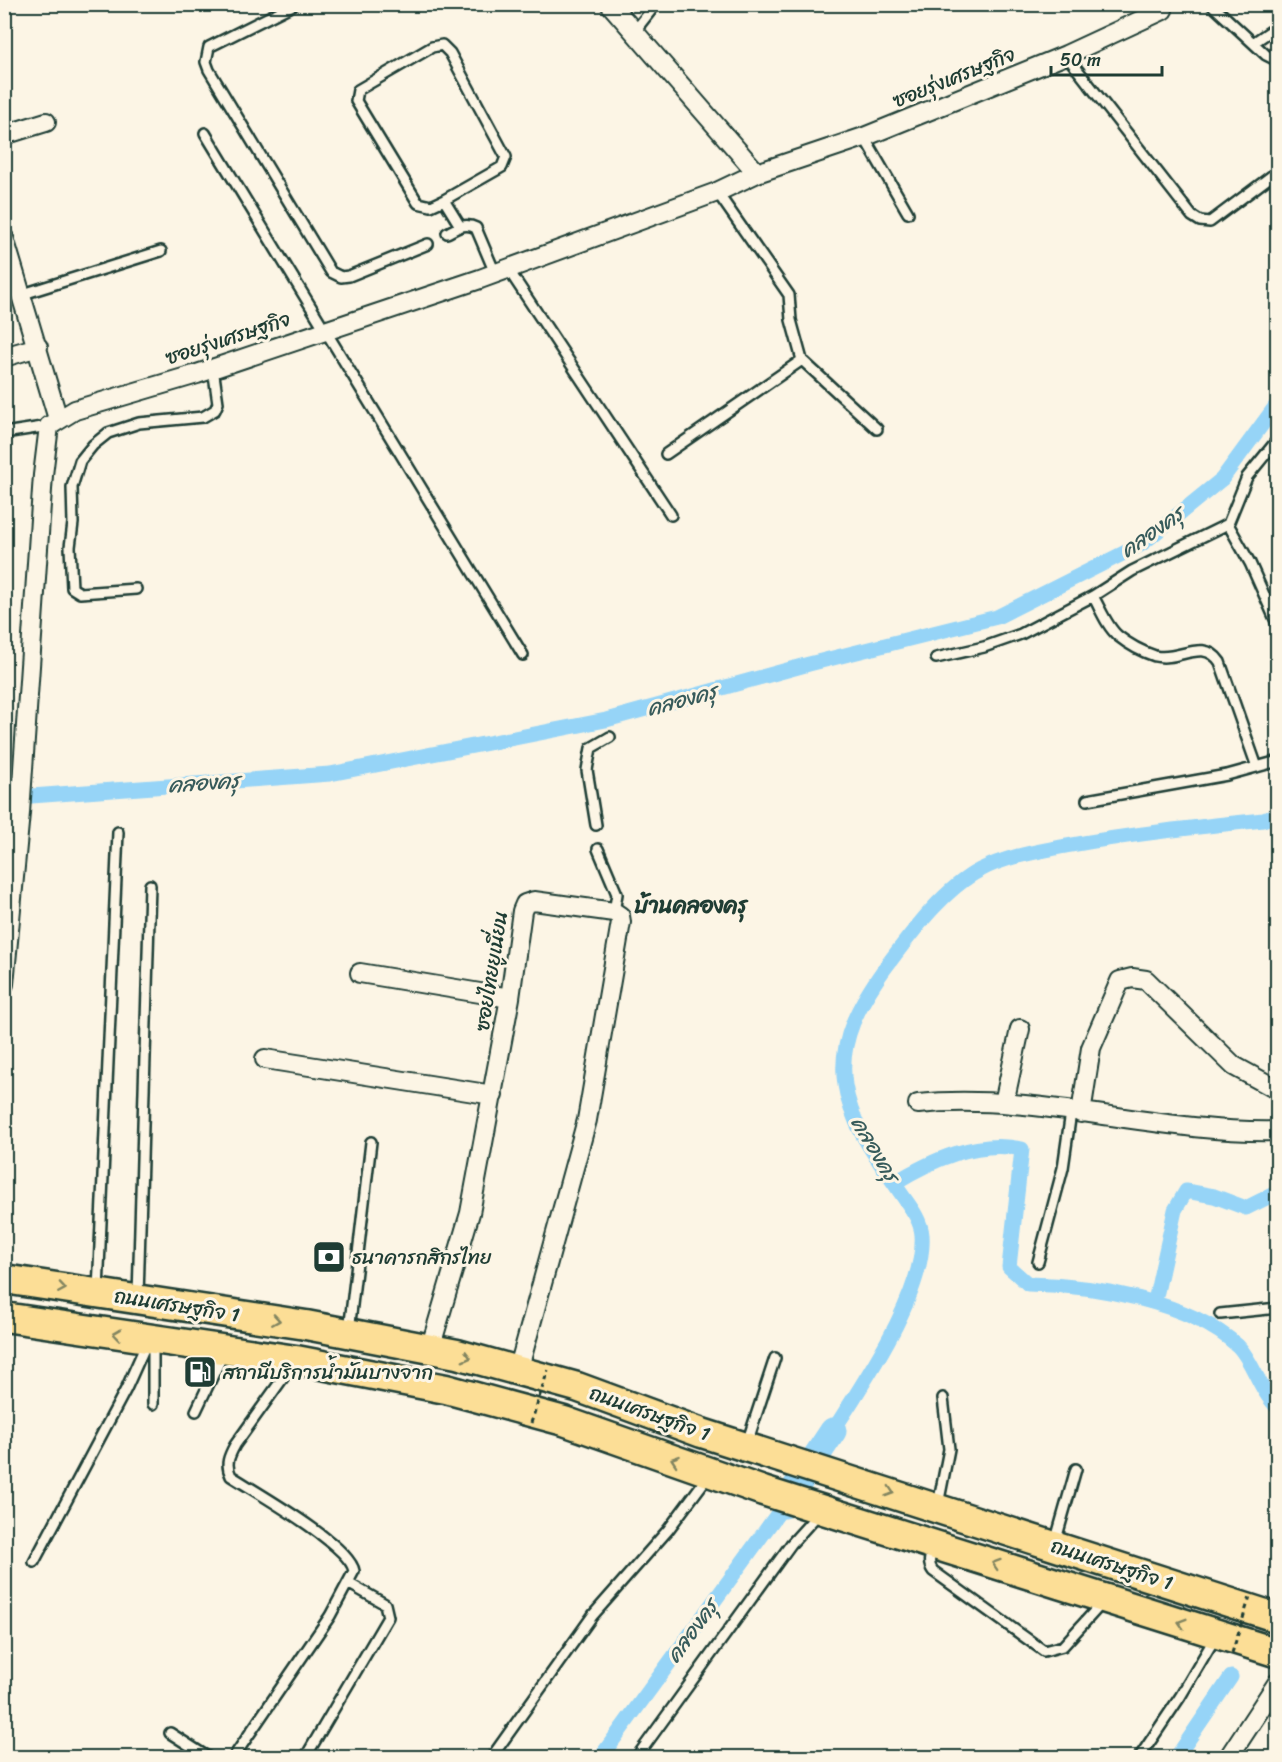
<svg xmlns="http://www.w3.org/2000/svg" width="1282" height="1762" font-family="Sriracha,'Playpen Sans Thai',sans-serif">
<style>
.lines{fill:none;stroke-linecap:round;stroke-linejoin:round}
.canal{stroke:#96d4f7;stroke-width:15}
.river{stroke:#96d4f7;stroke-width:27}
.service-casing{stroke:#1f3d34;stroke-width:14}
.minor-casing{stroke:#1f3d34;stroke-width:22}
.primary-casing{stroke:#1f3d34;stroke-width:33}
.service{stroke:#fcf5e5;stroke-width:9}
.minor{stroke:#fcf5e5;stroke-width:18}
.primary{stroke:#fcde96;stroke-width:28}
.path-bridge{stroke:#1f3d34;stroke-width:3;stroke-dasharray:4.5 4.5;stroke-linecap:butt}
.oneway{stroke:#828560}
.labels{text-anchor:middle;stroke-width:6;stroke-linejoin:round;paint-order:stroke}
.street-label{font-size:20px;fill:#1f3d34;stroke:#fcf5e5}
.poi-label{font-size:20px;fill:#1f3d34;stroke:#fcf5e5;text-anchor:start}
.water-label{font-size:21px;font-style:italic;fill:#375b5b;stroke:#fcf5e5}
.quarter-label{font-size:22px;font-weight:bold;fill:#1f3d34;stroke:#fcf5e5}
</style>
<rect width="100%" height="100%" fill="#fcf5e5"/>
<filter id="ink" filterUnits="userSpaceOnUse"><feTurbulence type="fractalNoise" baseFrequency=".0167" numOctaves="2"/><feDisplacementMap in="SourceGraphic" scale="12" xChannelSelector="R" yChannelSelector="G"/><feConvolveMatrix kernelMatrix="1 2 1 2 8 2 1 2 1" color-interpolation-filters="sRGB"/></filter>
<g filter="url(#ink)">
<g class="lines">
<path class="canal" d="M4 798 330 774 606 720 809 664 997 617 1142 544 1222 479 1278 403
M894 1183C932 1160 977 1139 1022 1149L1009 1267 1028 1284C1093 1285 1189 1301 1238 1346 1253 1361 1259 1390 1278 1408
M1155 1301 1175 1210 1186 1191 1214 1196 1246 1208 1278 1192
M833 1431C863 1383 926 1292 922 1235 921 1218 907 1203 898 1189 876 1157 851 1125 845 1085 838 1040 860 1003 885 968 910 935 943 889 980 870 1007 856 1036 852 1066 846 1131 834 1197 827 1263 820L1278 815
M600 1758 784 1505
M1176 1758 1231 1677"/>
<path class="river" d="M784 1505 833 1431"/>
<defs>
<path id="service" d="M295 4 209 47 206 62 209 70 331 272 341 277 349 276 428 244
M1211 4 1266 55 1278 61
M634 32 656 4
M1253 43 1278 26
M1066 55 1192 216 1200 221 1210 222 1278 171
M205 133 523 655
M864 137 908 213
M717 192 789 295 791 320 802 360 877 429
M444 200 502 167 506 157 450 53 442 45 432 47 358 90 356 101 418 203 431 206 444 200 460 226
M447 233C457 228 465 222 476 228L495 273
M508 269 671 515
M23 294 161 251
M4 433 49 426
M1278 439 1247 477 1228 524 1250 563 1278 626
M666 454 802 360
M136 589 80 593 72 588 70 547 73 523 72 487 80 461 93 445 108 433 139 423 203 417 215 410 218 403 213 368
M1093 596C1100 608 1107 627 1118 636 1128 644 1143 652 1155 656 1179 662 1203 637 1220 662L1257 767
M936 658 984 647 1021 634 1093 596 1132 571 1228 524
M1087 800 1227 775 1278 761
M596 825 587 770 591 748 610 737
M598 849 617 894 614 912
M1038 1262 1063 1168 1071 1112
M98 1291 118 832
M138 1297 150 885
M1220 1314 1278 1308
M349 1331 371 1142
M153 1404V1344
M196 1411 223 1354
M747 1443 775 1358
M938 1505 949 1449 943 1398
M1055 1543 1076 1469
M933 1549C930 1557 927 1563 933 1571L1044 1651 1063 1646 1102 1603
M34 1562 126 1389 148 1340
M170 1733 209 1758
M233 1758 330 1616 354 1571C350 1545 256 1492 231 1476 225 1464 229 1456 235 1445L293 1364
M305 1758 388 1617 385 1604 348 1583
M491 1758 593 1615 668 1530 709 1475
M636 1758 791 1544 820 1512
M1139 1758 1180 1697 1216 1636"/>
<path id="minor" d="M610 4 757 173
M4 135 46 122
M4 238 58 419
M4 357 38 347
M360 973 510 998
M4 984 20 813 43 475 49 426 75 410 197 374 480 279 717 192 757 173 864 137 1066 55 1163 10
M265 1059 493 1095
M1004 1103 1020 1029
M918 1104C1038 1092 1157 1134 1278 1131
M1081 1113 1091 1048 1120 981 1132 978 1146 980 1234 1066 1278 1090
M430 1349 470 1213 510 998 522 911 525 904 534 901 614 912 620 916 621 922 587 1120 518 1371
M1228 1758 1278 1682"/>
<path id="primary" d="M4 1279 306 1325 457 1354 577 1387 702 1433 1278 1618
M4 1317 296 1360 446 1389 564 1421 763 1491 1278 1653"/>
</defs>
<use href="#service" class="service-casing"/>
<use href="#minor" class="minor-casing"/>
<use href="#primary" class="primary-casing"/>
<use href="#service" class="service"/>
<use href="#minor" class="minor"/>
<use href="#primary" class="primary"/>
<path class="path-bridge" d="M531 1423 548 1370
M1232 1653 1251 1593"/>
</g>
<defs><path id="oneway-chevron" d="M-2-3.5L2.5 0L-2 3.5" fill="none" stroke-width="1.6" stroke-linecap="round" stroke-linejoin="round" transform="scale(1.5)"/></defs>
<g class="oneway">
<use href="#oneway-chevron" transform="translate(62 1288) rotate(9)"/>
<use href="#oneway-chevron" transform="translate(276 1320) rotate(9)"/>
<use href="#oneway-chevron" transform="translate(117 1334) rotate(-172)"/>
<use href="#oneway-chevron" transform="translate(467 1357) rotate(15)"/>
<use href="#oneway-chevron" transform="translate(675 1460) rotate(-161)"/>
<use href="#oneway-chevron" transform="translate(890 1492) rotate(18)"/>
<use href="#oneway-chevron" transform="translate(996 1564) rotate(-162)"/>
<use href="#oneway-chevron" transform="translate(1182 1623) rotate(-163)"/>
</g>
</g>
<defs>
<symbol id="bank-square" viewBox="-11 -11 22 22"><rect x="-9" y="-9" width="18" height="18" rx="4" fill="#1f3d34" stroke="#fcf5e5"/><path d="M-6-4H6V4H-6ZM0-2.3a2.3 2.3 0 1 0 0 4.6a2.3 2.3 0 1 0 0-4.6Z" fill="#fff"/></symbol>
<symbol id="fuel-square" viewBox="-11 -11 22 22"><rect x="-9" y="-9" width="18" height="18" rx="4" fill="#1f3d34" stroke="#fcf5e5"/><path d="M-5.5-6h7V0h2V4h1.3V-2.5L3-4.5l.8-.8L6-3V5H2.5V1h-1V6h-7ZM-4.2-4.7v3.2H.2V-4.7Z" fill="#fff"/></symbol>
</defs>
<g fill-rule="evenodd">
<use href="#bank-square" x="310" y="1238" width="38" height="38"/>
<use href="#fuel-square" x="181" y="1353" width="38" height="38"/>
</g>
<g class="labels">
<g class="street-label">
<text transform="translate(954 77) rotate(-22)" y="7">ซอยรุ่งเศรษฐกิจ</text>
<text transform="translate(228 338) rotate(-18)" y="7">ซอยรุ่งเศรษฐกิจ</text>
<text transform="translate(491 971) rotate(-81)" y="7">ซอยไทยยูเนี่ยน</text>
<text transform="translate(177 1305) rotate(9)" y="7">ถนนเศรษฐกิจ 1</text>
<text transform="translate(650 1413) rotate(20)" y="7">ถนนเศรษฐกิจ 1</text>
<text transform="translate(1112 1564) rotate(18)" y="7">ถนนเศรษฐกิจ 1</text>
</g>
<g class="poi-label">
<text x="352" y="1264">ธนาคารกสิกรไทย</text>
<text x="223" y="1379">สถานีบริการน้ำมันบางจาก</text>
</g>
<g class="water-label">
<text transform="translate(1152 532) rotate(-35)" y="7">คลองครุ</text>
<text transform="translate(682 700) rotate(-15)" y="7">คลองครุ</text>
<text transform="translate(204 783) rotate(-4)" y="7">คลองครุ</text>
<text transform="translate(875 1149) rotate(59)" y="7">คลองครุ</text>
<text transform="translate(692 1631) rotate(-54)" y="7">คลองครุ</text>
</g>
<g class="quarter-label">
<text x="691" y="913">บ้านคลองครุ</text>
</g>
</g>
<rect width="1282" height="1762" fill="none" stroke="#fcf5e5" stroke-width="24"/>
<rect x="12" y="12" width="1258" height="1738" fill="none" stroke="#1f3d34" stroke-width="2" filter="url(#ink)"/>
<path d="M1051 66v9h111v-9" fill="none" stroke="#1f3d34" stroke-width="3"/>
<text x="1060" y="66" font-size="18" fill="#1f3d34" stroke="#fcf5e5" stroke-width="4.5" paint-order="stroke">50 m</text>
</svg>
